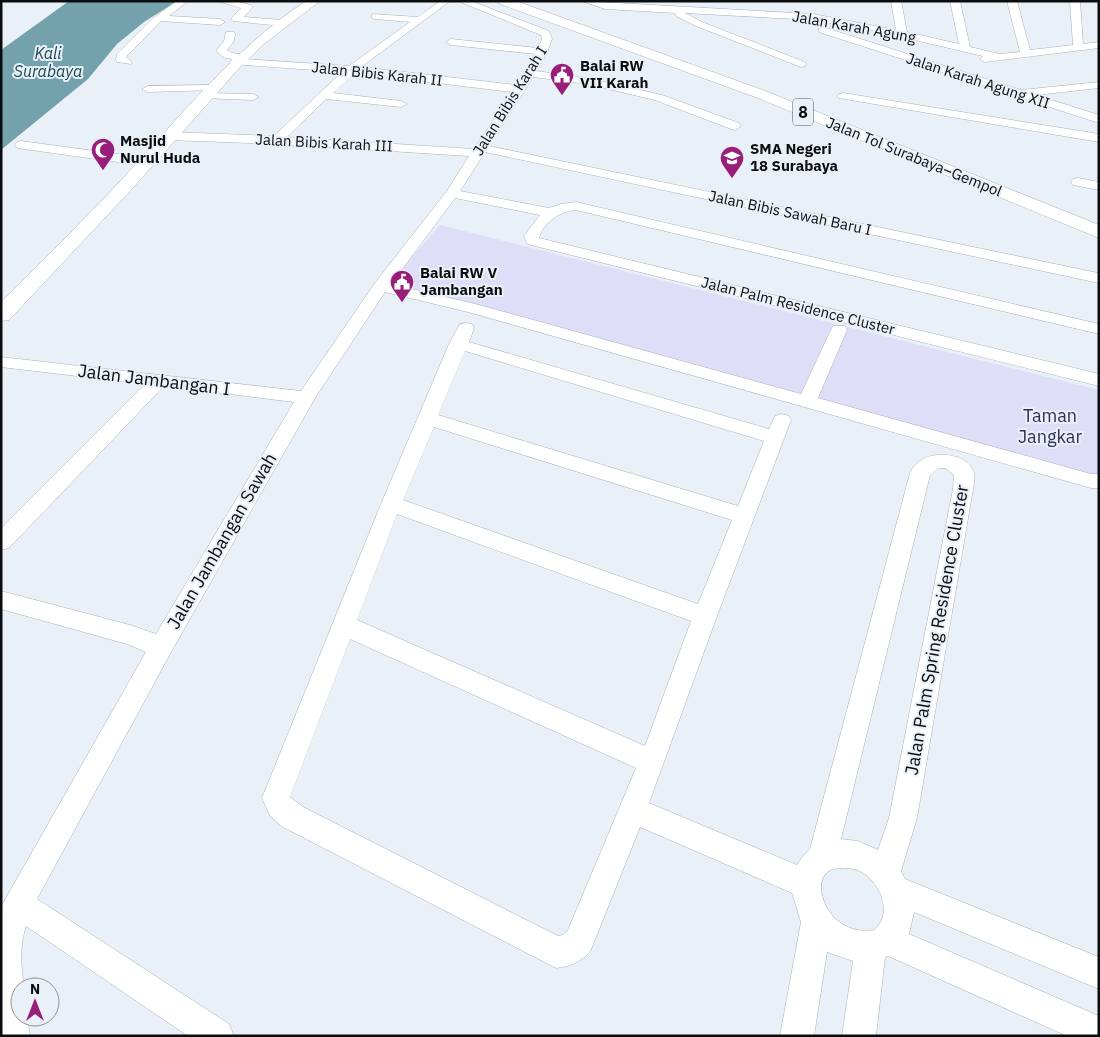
<svg xmlns="http://www.w3.org/2000/svg" width="1100" height="1037" font-family="'IBM Plex Sans',sans-serif">
<style>
.green{fill:#dedef9}
.water{fill:#73a2ac}
.lines{fill:none;stroke-linecap:round;stroke-linejoin:round}
.minor-casing{stroke:#a9b0b8;stroke-width:1}
.secondary-casing{stroke:#a9b0b8;stroke-width:1}
.motorway-casing{stroke:#a9b0b8;stroke-width:1}
.minor{fill:#fff;fill-rule:evenodd}
.secondary{fill:#fff;fill-rule:evenodd}
.motorway{fill:#fff;fill-rule:evenodd}
.labels{text-anchor:middle;stroke-width:4;stroke-linejoin:round;paint-order:stroke}
.far-street-label{font-size:15px;fill:#0a0c0e;stroke:#e9f0f8}
.far-poi-label{font-size:15px;font-weight:bold;fill:#0a0c0e;stroke:#e9f0f8;text-anchor:start}
.far-water-label{font-size:16px;font-style:italic;fill:#19444d;stroke:#e9f0f8}
.shield{fill:#e9f0f8;stroke:#4d5054;stroke-width:1}
.shield-label{font-size:16px;font-weight:bold;fill:#0a0c0e}
.street-label{font-size:18px;fill:#0a0c0e;stroke:#e9f0f8}
.park-label{font-size:18px;fill:#322d5d;stroke:#e9f0f8}
</style>
<rect width="100%" height="100%" fill="#e9f0f8"/>
<path class="green" d="M440 225 1099 390V488L416 297 381 292Z"/>
<path class="water" d="M69 1H177L144 22 117 44 88 79 1 150V50Z"/>
<g class="lines">
<defs>
<path id="minor" d="M177 1H188L169 16 220 19 225 22 220 25 161 21 126 57 132 62 131 64 117 62 116 60 117 54 152 19Z
M217 1H235L251 5 253 7 244 17 282 20 287 23 282 26 233 21 231 19 241 8Z
M440 1H450L361 67 516 85 536 54 451 45 446 42 451 39 538 48 542 39 541 35 458 1H471L549 31 552 39 546 55 536 71 587 78 662 95 739 123 741 126 735 130 731 129 655 100 587 84 533 77 489 146 1098 273 1099 283 485 152 460 191 549 208 561 204 576 202 1099 324V334L576 210C560 211 543 223 539 238L1099 374V386L527 244 524 236 540 215 455 198 391 284 479 305 801 394 831 330 833 326H845L847 330 818 398 1091 474H1099V488H1091L468 312 385 292 315 398 170 654 37 899 229 1024 234 1036H188L26 926C19 947 21 966 24 987H20V1017H27L30 1036H1L2 905 146 652 127 644 1 609V591L130 625 156 634 294 402 164 386 9 548 1 550V528L145 384 1 367V357L301 391 375 283 447 191 469 156 277 144 169 140 163 136 169 132 274 136 342 72 231 64 230 62 232 59 225 58 216 51 224 41 226 32H234L235 34 234 41 227 50 232 53 245 55 246 57 244 59 349 66 410 22 375 19 372 18V14L418 17ZM354 73 512 92 474 149 287 137 326 99 401 107 407 104 401 101 333 93Z
M582 1 813 14 896 30 891 1H901L907 32 959 44 950 1H960L970 47 1000 54 1020 52 1007 1H1017L1030 50 1073 45 1070 1H1080L1083 44 1099 42V48L985 62 980 59 983 56 876 31 813 20 685 13 702 22 805 62 806 64 805 66 801 67 696 26 676 16 675 13 605 9Z
M823 27 1021 90 1099 82V88L1036 95 1099 115V123L819 32V28Z
M212 85 218 88 216 90 148 92 142 89 148 86Z
M205 93 253 94 259 97 253 100 201 98 199 96 201 94Z
M843 93 1099 134V142L839 98 837 96 839 94Z
M21 141 146 158 152 162 146 166 17 148 15 145 17 142Z
M1078 178 1099 182V190L1073 185 1071 182 1073 179Z
M466 323 472 324 474 328 469 342 769 429 775 416 782 414 789 416 791 420 717 616 649 803 797 865 803 856 810 849 910 473C913 467 917 462 923 459 938 451 968 454 974 473 975 478 974 484 973 489L917 818 901 871 905 879 1099 957V989L914 912 909 934 1099 1016V1036H1067L888 956 885 957 876 1036H842L853 961 827 952 814 1036H780L801 922 792 893 640 827 590 952C579 963 571 966 556 968L283 827 270 816 262 798 381 504 449 344 460 324ZM465 351 764 441 738 506 438 415ZM434 427 732 520 698 604 403 500ZM938 468H945L954 475 953 489 889 818 878 850 858 841 841 839 930 475ZM397 514 691 621 645 746 357 620ZM350 639 636 768 568 930 563 935 558 936 303 807 290 797ZM841 868C846 868 852 868 857 870 879 878 895 913 874 930 824 939 802 867 841 868Z"/>
<path id="secondary" d="M306 1H320L265 43 241 66 131 190 9 320 1 321V302C43 260 86 218 126 175 183 113 235 48 306 1Z"/>
<path id="motorway" d="M498 1H516L768 92 1099 225V238L758 98 500 4Z"/>
</defs>
<use href="#minor" class="minor-casing"/>
<use href="#secondary" class="secondary-casing"/>
<use href="#motorway" class="motorway-casing"/>
<use href="#minor" class="minor"/>
<use href="#secondary" class="secondary"/>
<use href="#motorway" class="motorway"/>
</g>
<defs>
<symbol id="civic-pin" viewBox="-11 -11 22 30"><path d="M0 17L-7.5 6A9.5 9.5 0 1 1 7.5 6Z" fill="#971e79" stroke="#e9f0f8"/><path d="M-.6-6.5H3V-4.5H.6V-3L4-1V1h2V6H-6V1h2V-1L-.6-3ZM-1.2 2.5V6h2.4V2.5Z" fill="#fff"/></symbol>
<symbol id="mosque-pin" viewBox="-11 -11 22 30"><path d="M0 17L-7.5 6A9.5 9.5 0 1 1 7.5 6Z" fill="#971e79" stroke="#e9f0f8"/><path d="M3.5-4.9A6 6 0 1 0 3.5 4.9A5 5 0 1 1 3.5-4.9Z" fill="#fff"/></symbol>
<symbol id="school-pin" viewBox="-11 -11 22 30"><path d="M0 17L-7.5 6A9.5 9.5 0 1 1 7.5 6Z" fill="#971e79" stroke="#e9f0f8"/><path d="M0-5L7-2L0 1L-7-2ZM-4 1L0 2.5L4 1V4Q0 6-4 4Z" fill="#fff"/></symbol>
</defs>
<g fill-rule="evenodd">
<use href="#civic-pin" x="548" y="61" width="28" height="38"/>
<use href="#mosque-pin" x="89" y="136" width="28" height="38"/>
<use href="#school-pin" x="718" y="144" width="28" height="38"/>
<use href="#civic-pin" x="388" y="268" width="28" height="38"/>
</g>
<g class="labels">
<g class="far-street-label">
<text transform="translate(854 27) rotate(10)" y="5">Jalan Karah Agung</text>
<text transform="translate(377 74) rotate(6)" y="5">Jalan Bibis Karah II</text>
<text transform="translate(978 81) rotate(18)" y="5">Jalan Karah Agung XII</text>
<text transform="translate(510 101) rotate(-58)" y="5">Jalan Bibis Karah I</text>
<text transform="translate(324 143) rotate(3)" y="5">Jalan Bibis Karah III</text>
<text transform="translate(914 157) rotate(22)" y="5">Jalan Tol Surabaya–Gempol</text>
<text transform="translate(790 213) rotate(12)" y="5">Jalan Bibis Sawah Baru I</text>
<text transform="translate(798 306) rotate(14)" y="5">Jalan Palm Residence Cluster</text>
</g>
<g class="far-poi-label">
<text x="580" y="71">Balai RW<tspan x="580" dy="17">VII Karah</tspan></text>
<text x="120" y="146">Masjid<tspan x="120" dy="17">Nurul Huda</tspan></text>
<text x="750" y="154">SMA Negeri<tspan x="750" dy="17">18 Surabaya</tspan></text>
<text x="420" y="278">Balai RW V<tspan x="420" dy="17">Jambangan</tspan></text>
</g>
<g class="far-water-label">
<text x="48" y="59">Kali<tspan x="48" dy="18">Surabaya</tspan></text>
</g>
<rect class="shield" x="793" y="98.5" width="20" height="27" rx="4"/>
<g class="shield-label">
<text x="803" y="118">8</text>
</g>
<g class="street-label">
<text transform="translate(154 380) rotate(7)" y="6">Jalan Jambangan I</text>
<text transform="translate(222 541) rotate(-60)" y="6">Jalan Jambangan Sawah</text>
<text transform="translate(937 630) rotate(-80)" y="6">Jalan Palm Spring Residence Cluster</text>
</g>
<g class="park-label">
<text x="1050" y="422">Taman<tspan x="1050" dy="21">Jangkar</tspan></text>
</g>
</g>
<rect width="1100" height="1037" fill="none" stroke="#0a0c0e" stroke-width="5"/>
<g transform="translate(35 1002)"><circle r="24" fill="#e9f0f8" stroke="#90959a"/>
<path d="M0-4L9 19L0 12L-9 19Z" fill="#971e79"/>
<text y="-8" font-size="14" font-weight="bold" text-anchor="middle" fill="#0a0c0e">N</text>
</g>
</svg>
